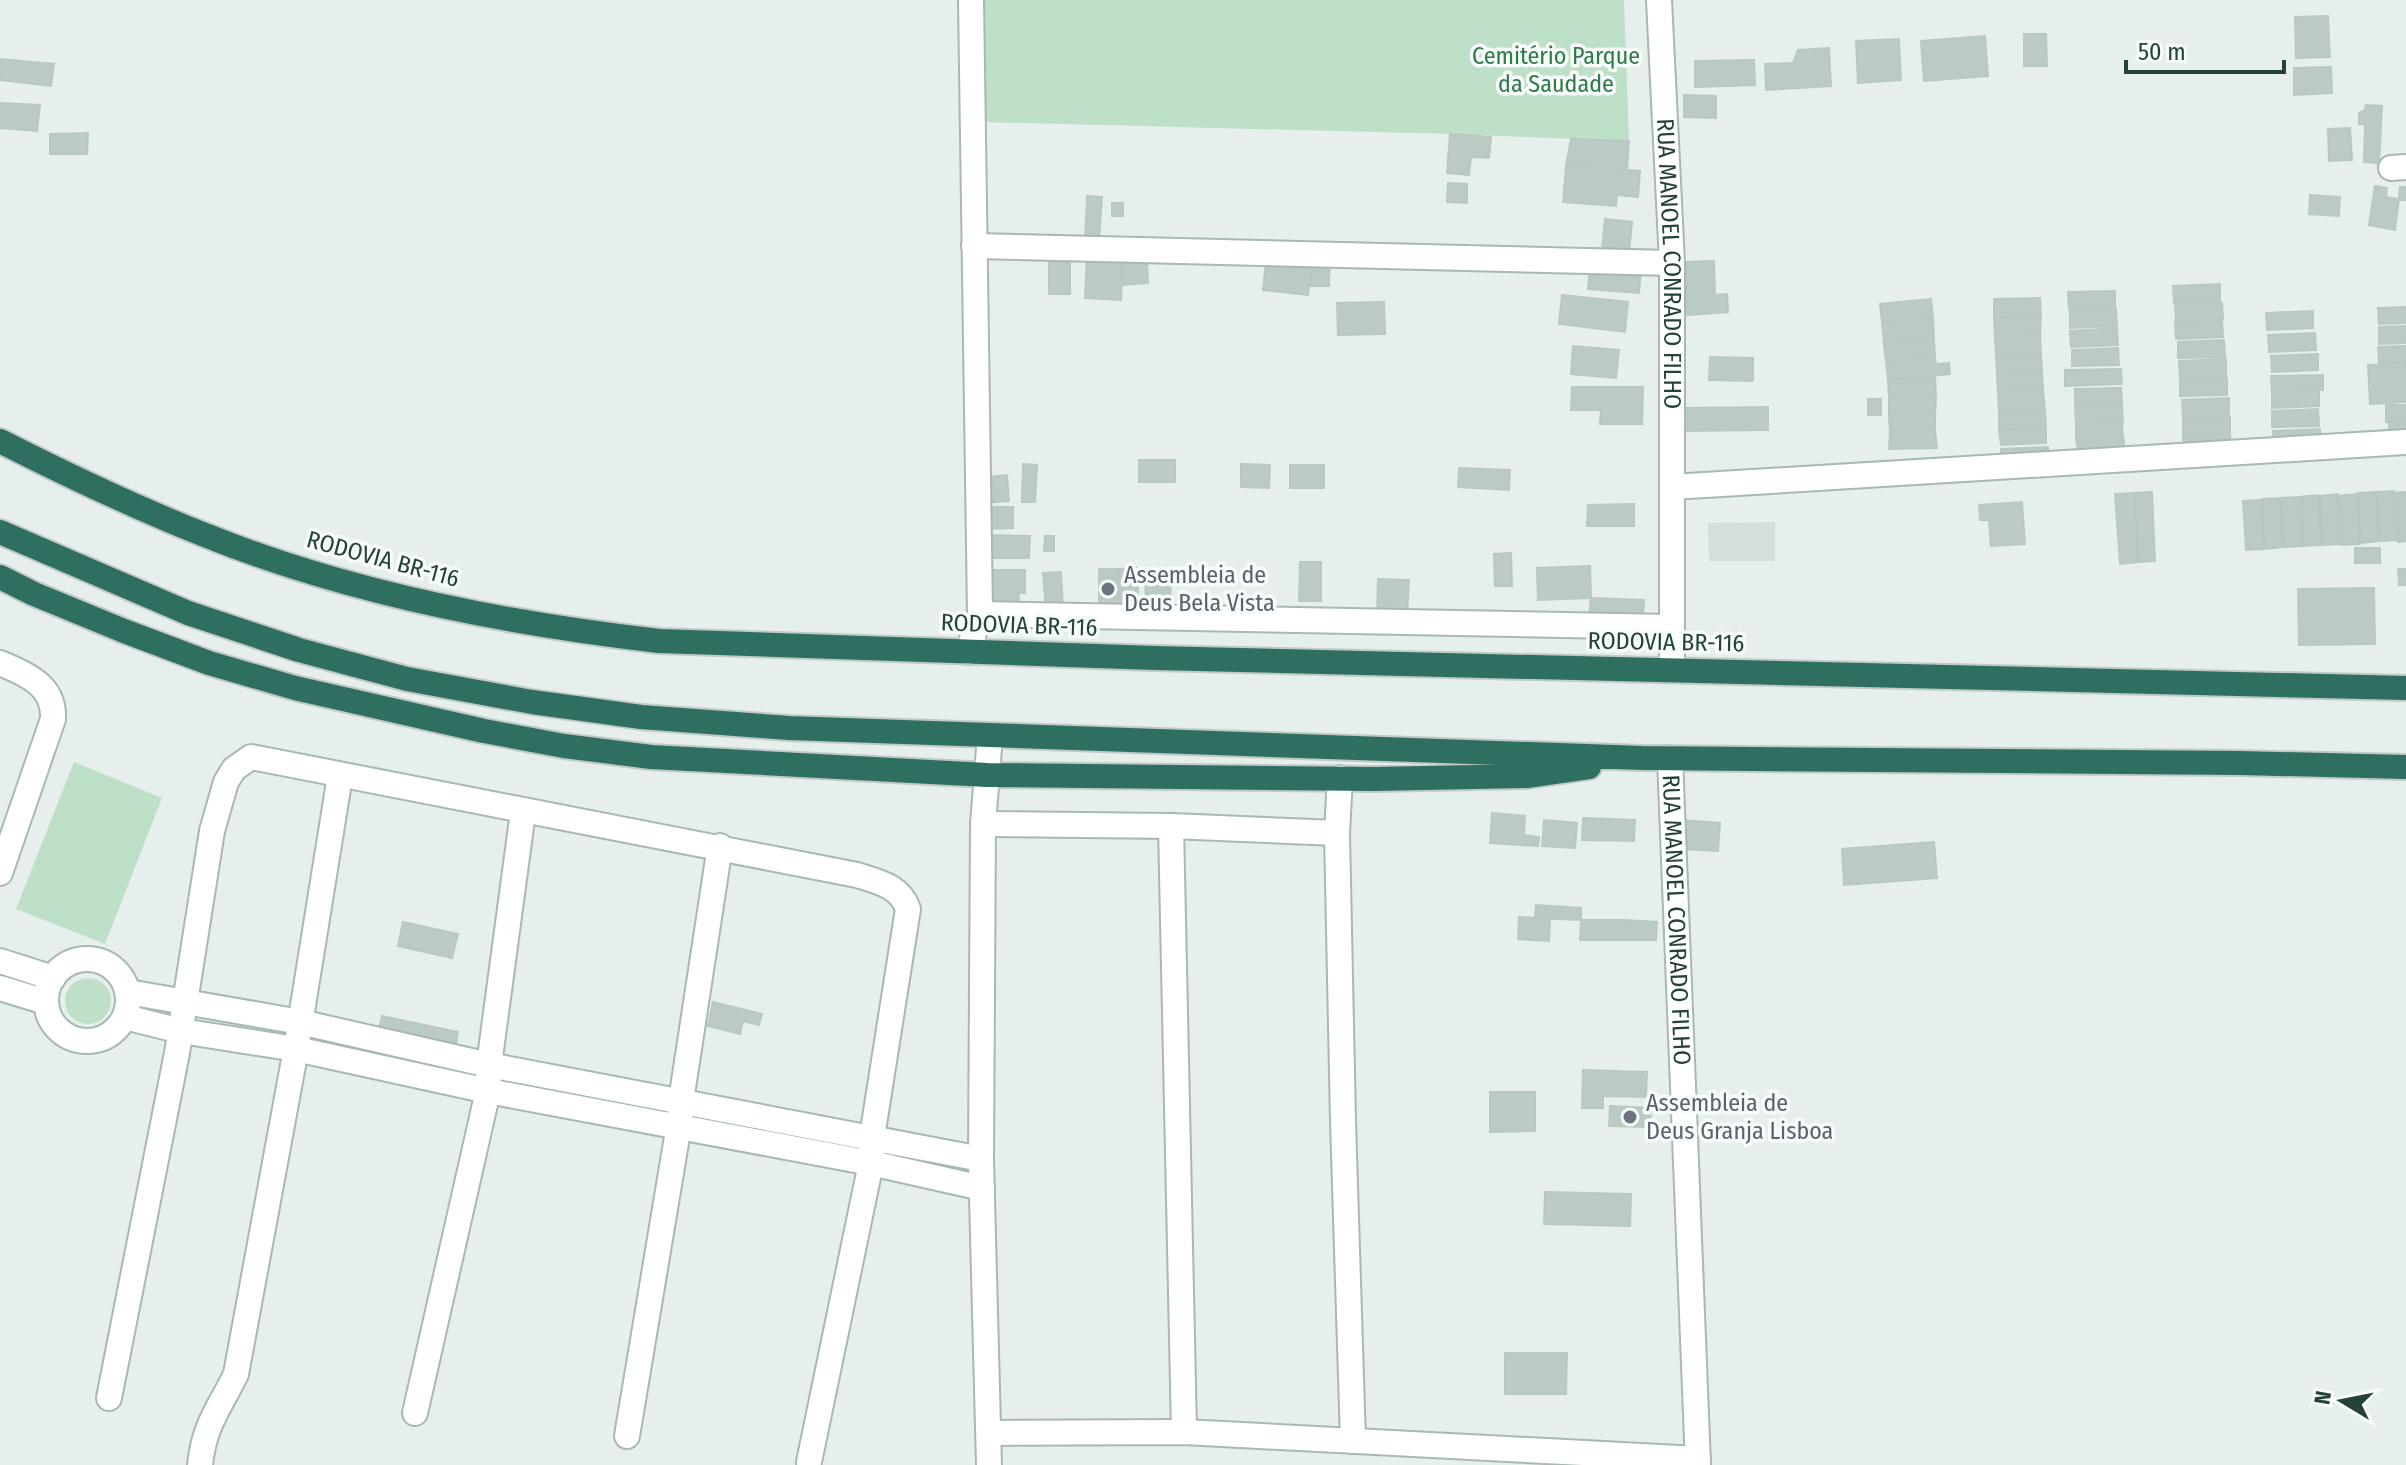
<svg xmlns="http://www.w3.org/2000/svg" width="2406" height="1465" font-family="'Fira Sans Condensed',sans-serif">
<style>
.built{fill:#d4dfda}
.green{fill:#bfe0c8}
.building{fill:#bbcac4;stroke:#b8c9c2;stroke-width:2}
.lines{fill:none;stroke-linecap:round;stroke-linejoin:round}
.minor-casing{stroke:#a8b8b2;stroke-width:28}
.highway-casing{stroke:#c2cac8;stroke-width:28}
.minor{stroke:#fff;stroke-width:24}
.highway{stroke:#2f6f62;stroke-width:24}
.worship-dot{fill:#6b7280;stroke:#f7fbf9;stroke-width:3}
.labels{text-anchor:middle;stroke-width:7;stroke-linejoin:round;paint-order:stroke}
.park-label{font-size:24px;fill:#2d7a4b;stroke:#f7fbf9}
.street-label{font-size:24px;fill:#24423a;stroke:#f7fbf9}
.worship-label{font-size:24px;fill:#5b616d;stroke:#f7fbf9;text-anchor:start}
</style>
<rect width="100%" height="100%" fill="#e6efeb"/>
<path class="built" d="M1775 522V561H1709L1708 523Z"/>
<path class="green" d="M981 0H1624L1629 141 1450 134 983 122Z
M74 762 162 798 105 944 16 909Z
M65 1001a23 23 0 1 1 46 0a23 23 0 1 1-46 0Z"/>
<path class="building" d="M2328 16 2330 57 2296 58 2295 17Z
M2024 34H2046L2047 66H2024Z
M1985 36 1988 76 1924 81 1921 41Z
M1899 39 1901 80 1858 83 1856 41Z
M1829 48 1831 86 1766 90 1765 64 1793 63 1798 50Z
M0 59 54 64 51 86 0 80Z
M1754 60 1755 85 1695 87V61Z
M2331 67 2332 93 2294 95V68Z
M1684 95 1716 96V118L1684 117Z
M0 103 40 105 37 131 0 128Z
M2366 105 2382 106 2379 163 2364 162 2365 124H2359V113L2365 110Z
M2350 128 2352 160 2329 161 2328 129Z
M88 133 87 154H50V134Z
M1450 134 1491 137 1489 158 1471 157 1469 175 1447 173Z
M1571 139 1629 141 1627 170 1566 165Z
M1566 165 1640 171 1638 197 1617 195 1616 206 1563 202Z
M1448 183 1467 184V203L1447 202Z
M2375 186 2387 188 2386 197 2399 199 2395 230 2369 225Z
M2400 187H2406V200L2399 199Z
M2310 195 2340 197 2339 216 2309 214Z
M1087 196 1102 197 1099 239 1085 238Z
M1112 203H1123V216H1112Z
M1605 219 1632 222 1629 253 1602 250Z
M1087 258 1123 259 1121 300 1085 298Z
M1123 259 1147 260 1148 283 1122 285Z
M1310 260H1330L1329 286H1310L1312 267Z
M1266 261 1312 267 1308 295 1263 290Z
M1714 261 1715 295 1687 296 1686 262Z
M1049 262 1070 263V294H1049Z
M1590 267 1641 270 1639 293 1588 289Z
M2220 284V301L2174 303 2173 286Z
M2115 291V307L2069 309 2068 292Z
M1727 294 1728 312 1676 316 1679 297Z
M1562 295 1628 302 1625 332 1559 324Z
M2040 298 2041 316 1994 317V299Z
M1931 299 1933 318 1882 322 1880 304Z
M1384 302 1385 334 1338 335 1337 303Z
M2222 303 2223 319 2176 321 2175 304Z
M2406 307V323L2379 324 2378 308Z
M2116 309 2117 326 2070 328V311Z
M2313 311V328L2267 330 2266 313Z
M2041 316 2040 334 1995 337 1994 317Z
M1933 318 1934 339 1884 345 1882 322Z
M2222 320 2223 337 2176 339 2175 322Z
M2406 326V343L2379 344V327Z
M2117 328 2118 345 2071 347 2070 331Z
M2315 333 2316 350 2269 352 2268 335Z
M2040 334 2041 355 1996 357 1995 337Z
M1934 339 1935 357 1886 362 1884 345Z
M2224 340 2225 357 2178 358V342Z
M1573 346 1619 350 1616 378 1571 374Z
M2406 346V362L2379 364 2378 347Z
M2118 348 2119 365 2072 366V350Z
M2318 354V370L2272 372 2271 356Z
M2041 355 2042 373 1997 376 1996 357Z
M1710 357 1753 358V381L1709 380Z
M1935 357 1936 364 1949 363 1950 374 1888 380 1886 362Z
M2226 359V376L2180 378 2179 361Z
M2406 363V402L2370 404 2368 365Z
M2121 369 2122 384 2065 386V370Z
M2042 373 2043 389 1998 392 1997 376Z
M2323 375V390L2272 392 2271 376Z
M1935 376 1936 398H1889L1888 380Z
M2227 378V395L2180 396V380Z
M1572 387H1643L1642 424H1600L1601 410H1571Z
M2121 388 2122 404 2075 406V389Z
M2043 389 2045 411 1999 413 1998 392Z
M2319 391V406L2272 408V392Z
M1889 398H1936L1935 415 1889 416Z
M2229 398V415L2183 416 2182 400Z
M1868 399H1881V415H1868Z
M2122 405 2123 422 2076 424 2075 407Z
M2386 405H2406V421L2386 422Z
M1768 407V430L1683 431V408Z
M2318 409 2319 426 2272 427V411Z
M2045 411 2046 427 1999 430V413Z
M1935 415V431L1890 432 1889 416Z
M2230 417V433L2183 434V418Z
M2406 422V439L2390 440 2389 423Z
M2122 423 2123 440 2076 441V425Z
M2046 427V443L2001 445 1999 430Z
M2320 429 2321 446 2274 448 2273 431Z
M1935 431 1937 448 1889 449 1890 432Z
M2230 433 2231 449 2184 451 2183 434Z
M2124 440V457L2078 458 2077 442Z
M2048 447 2049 461 2001 464V449Z
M1139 460H1175V482H1139Z
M1023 464 1037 465 1035 502H1022Z
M1241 464 1270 465 1269 488 1241 487Z
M1290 465H1324V488H1290Z
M1459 468 1510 470 1509 490 1458 487Z
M1007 475 1009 501 984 503 981 478Z
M2394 491 2398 540 2380 541 2377 492Z
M2152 492 2155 561 2138 562 2135 493Z
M2376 492 2379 541 2361 543 2358 493Z
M2406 492V541L2398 542 2395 493Z
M2135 493 2138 562 2120 564 2115 494Z
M2338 494 2341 544 2323 545 2320 496Z
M2357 494 2360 544 2341 545 2338 496Z
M2318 495 2321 545 2303 546 2300 497Z
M2299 497 2303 546 2284 547 2281 498Z
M2280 498 2283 547 2265 549 2262 499Z
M2261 500 2264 549 2246 550 2243 501Z
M2022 502 2025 544 1991 546 1989 520H1980L1979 505Z
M1634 504V526H1587L1588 505Z
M984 507H1013V528L984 529Z
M987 535 1030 536 1029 558H986Z
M1045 536H1054V551H1044Z
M2355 548H2380V563H2355Z
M1511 553 1512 586H1495L1494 554Z
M1300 562H1321V601H1299Z
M1590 566 1591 598 1538 600 1537 568Z
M1138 568V610L1118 609V569Z
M1099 569H1118V609L1099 610Z
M2398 569H2406V585H2399Z
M987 570H1025V593L987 592Z
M1146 570H1171L1170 605H1145Z
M1061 572 1063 609 1046 610 1043 573Z
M1378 579 1409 580 1407 616 1377 615Z
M2374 588 2375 644 2299 645 2298 589Z
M987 592 1019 593 1018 608H987Z
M1591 598 1644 600 1643 620 1589 618Z
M1492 813 1525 816 1524 835 1539 837 1538 846 1490 843Z
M1583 818 1635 820 1634 841 1582 840Z
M1544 820 1577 823 1575 848 1542 846Z
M1682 820 1720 823 1718 851 1680 849Z
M1934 842 1937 878 1844 885 1842 849Z
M1536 905 1581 908V920L1535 918Z
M1519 917 1550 919 1549 941 1518 939Z
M1581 920H1624V940H1580Z
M1624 920 1657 922 1656 940H1624Z
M403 922 458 934 452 958 398 946Z
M713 1002 762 1014 759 1025 743 1021 740 1034 708 1026Z
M382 1016 458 1032 455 1051 378 1035Z
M1583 1070 1647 1072 1646 1097 1603 1096V1108H1582Z
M1490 1092H1535V1131L1490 1132Z
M1610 1106 1651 1108 1650 1127 1609 1126Z
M1545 1192 1631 1194 1630 1226 1544 1224Z
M1505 1353H1567L1566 1394H1505Z"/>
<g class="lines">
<defs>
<g id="minor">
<path id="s1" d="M1659 0 1672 263V670"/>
<path d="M2391 168 2406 167"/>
<path d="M974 246 1672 263"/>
<path d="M1672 487 2406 442"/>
<path d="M980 614 1671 627"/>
<path d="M968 652 980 614 971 0"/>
<path d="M0 663C27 674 55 686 53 719L0 873"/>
<path id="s2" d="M1670 758 1698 1465"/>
<path d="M1340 778 1337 833 1343 1121 1353 1441"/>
<path d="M983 824 1171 826 1337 833"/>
<path d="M1171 826 1184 1432"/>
<circle cx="87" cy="1000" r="41"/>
<path d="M0 961 53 978"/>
<path d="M0 988 46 1002"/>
<path d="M128 992 300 1022 489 1065 981 1159"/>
<path d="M125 1017 181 1031 296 1049 488 1091 871 1163 982 1188"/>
<path d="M109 1398 177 1053 212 831 226 782 234 769 251 757 857 875C879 882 900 886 908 909L872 1137 871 1163 809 1462"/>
<path d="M415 1413 488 1091 489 1065 523 812"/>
<path d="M989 1433 1184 1432 1698 1459"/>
<path d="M627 1436 679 1125 681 1101 720 846"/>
<path d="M200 1465C204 1425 219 1409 236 1374L296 1049 340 776"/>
<path d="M989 1465 981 1159 983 824 990 736"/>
</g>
<path id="highway" d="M0 441C69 476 138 509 210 537 350 593 510 624 659 641L1155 658 2406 688
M0 532 188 613 299 650 407 679 532 702 641 717 789 728 1642 758 2240 763 2406 767
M0 577 34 594 124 631 209 663 295 688 484 731 564 746 651 757 987 775 1373 779 1527 776 1589 767"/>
</defs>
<use href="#minor" class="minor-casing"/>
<use href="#highway" class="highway-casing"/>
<use href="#minor" class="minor"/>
<use href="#highway" class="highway"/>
</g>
<g class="worship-dot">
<circle cx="1108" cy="589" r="8"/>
<circle cx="1630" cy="1117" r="8"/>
</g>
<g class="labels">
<g class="park-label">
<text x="1556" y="64">Cemitério Parque<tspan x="1556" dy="28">da Saudade</tspan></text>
</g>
<g class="street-label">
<text dy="8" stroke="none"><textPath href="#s1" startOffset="264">RUA MANOEL CONRADO FILHO</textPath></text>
<text transform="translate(383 559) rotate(15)" y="8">RODOVIA BR-116</text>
<text transform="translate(1019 625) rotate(2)" y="8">RODOVIA BR-116</text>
<text transform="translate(1666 642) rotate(1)" y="8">RODOVIA BR-116</text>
<text dy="8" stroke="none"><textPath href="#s2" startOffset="162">RUA MANOEL CONRADO FILHO</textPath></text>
</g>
<g class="worship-label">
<text x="1124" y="583">Assembleia de<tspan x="1124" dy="28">Deus Bela Vista</tspan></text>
<text x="1646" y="1111">Assembleia de<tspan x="1646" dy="28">Deus Granja Lisboa</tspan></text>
</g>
</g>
<g transform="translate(2342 1401) rotate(280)" stroke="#f7fbf9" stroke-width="6" paint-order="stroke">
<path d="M0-6L14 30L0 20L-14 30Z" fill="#24423a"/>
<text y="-12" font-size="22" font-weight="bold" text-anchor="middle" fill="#24423a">N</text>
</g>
<path d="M2126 60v12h158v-12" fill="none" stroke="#24423a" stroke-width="4"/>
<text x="2138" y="60" font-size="24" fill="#24423a" stroke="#f7fbf9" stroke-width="6" paint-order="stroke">50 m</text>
</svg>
